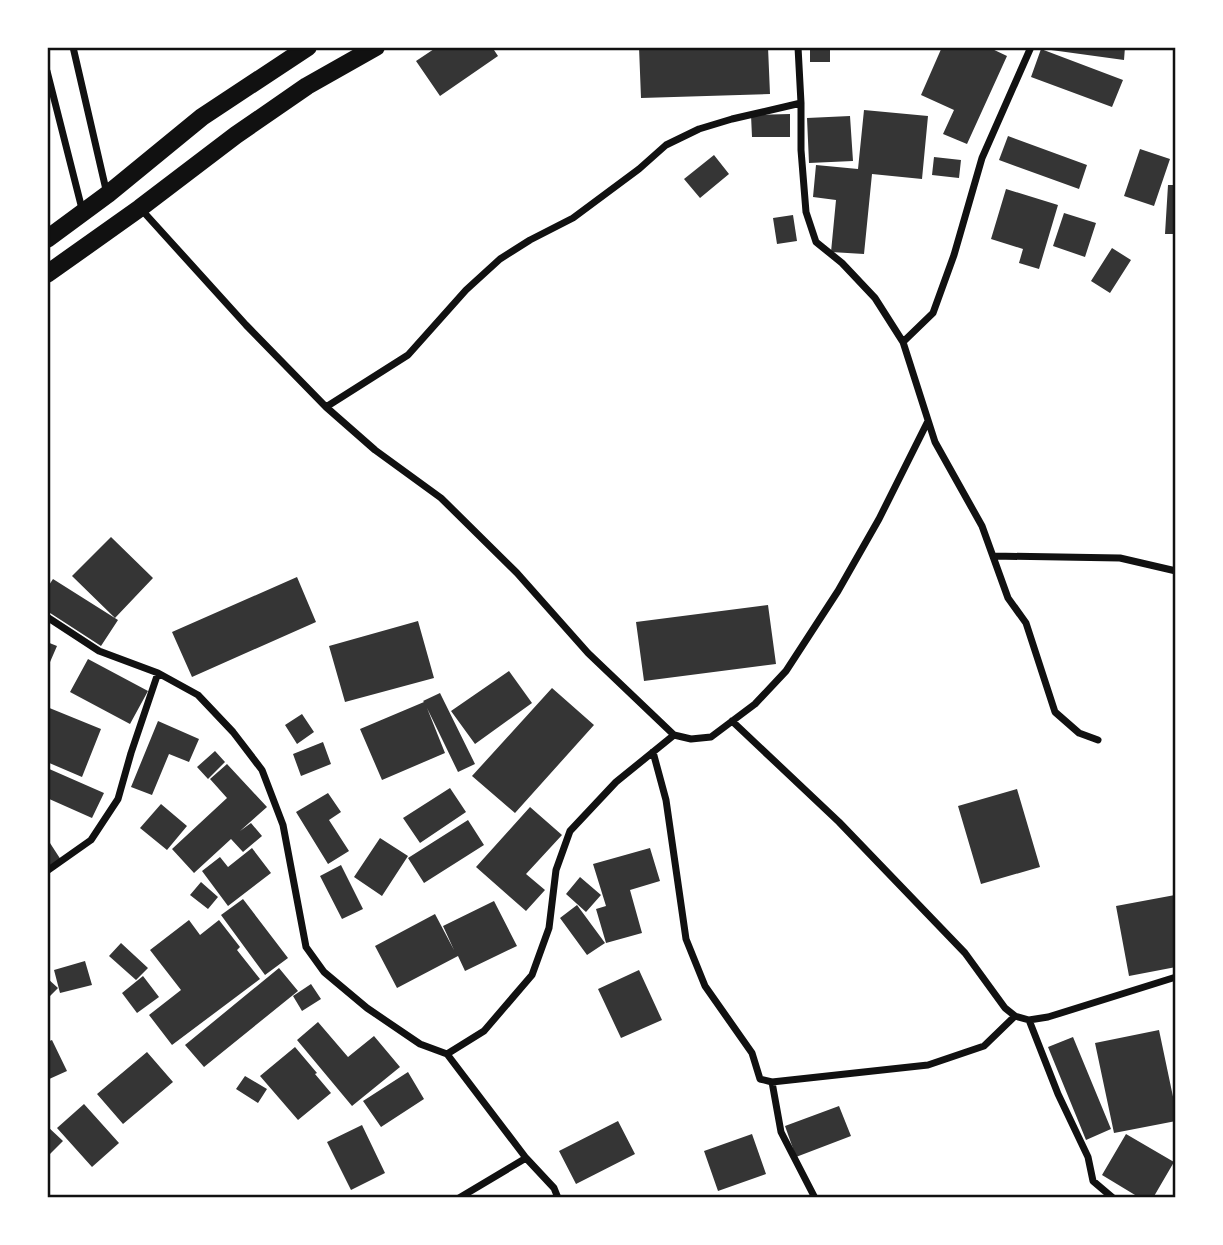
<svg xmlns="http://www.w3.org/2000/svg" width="1223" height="1245" font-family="'DejaVu Sans',sans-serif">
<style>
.building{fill:#353535}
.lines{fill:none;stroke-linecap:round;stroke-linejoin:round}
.minor{stroke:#111;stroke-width:7}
.primary{stroke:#111;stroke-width:18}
.neatline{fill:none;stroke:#111;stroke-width:2.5}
</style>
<rect width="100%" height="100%" fill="#fff"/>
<path class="building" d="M437 47H492L498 56 440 96 416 61Z
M639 47H768L770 94 641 98Z
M810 47H830V62H810Z
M942 47H988L1007 56 967 144 943 134 954 110 921 95Z
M1052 47H1125L1124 60 1051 50Z
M1041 49 1123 80 1112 107 1031 77Z
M864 110 928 116 922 179 872 174 864 254 831 252 836 200 813 197 816 165 858 169Z
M790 114V137H752L751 115Z
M850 116 853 161 809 163 807 118Z
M1008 136 1087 165 1079 189 999 160Z
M1140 149 1170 159 1154 206 1124 196Z
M714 155 729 174 700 198 684 179Z
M934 157 961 160 959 178 932 175Z
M1168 185H1176V234H1165Z
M1006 189 1058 205 1039 269 1019 263 1023 249 991 239Z
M1064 213 1096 223 1085 257 1053 246Z
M793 215 797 241 777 244 773 218Z
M1112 248 1131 260 1110 293 1091 281Z
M111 537 153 578 115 618 72 576Z
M297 577 316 622 192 677 172 632Z
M53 579 118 620 101 646 47 611V588Z
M768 605 776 664 644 681 636 622Z
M418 621 434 678 345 702 329 646Z
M47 642 57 646 47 669Z
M88 659 148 691 130 724 70 692Z
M509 671 532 703 475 744 451 711Z
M552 688 594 725 515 813 472 776Z
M440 693 475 764 458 772 427 708 445 753 382 780 360 729 424 702 423 701Z
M47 707 101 729 82 777 47 762Z
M302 714 314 732 297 744 285 725Z
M158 721 199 739 189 762 169 754 152 795 131 787Z
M323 742 331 764 301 776 293 754Z
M215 751 225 762 208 779 197 767Z
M227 764 267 807 240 831 251 823 262 836 243 852 231 839 194 873 172 849 227 798 210 779Z
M47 768 104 793 92 818 47 798Z
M450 788 466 812 420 843 403 818Z
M1017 789 1040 867 981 884 958 806Z
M328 793 341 812 329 820 349 851 328 864 296 812Z
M161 804 187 826 167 850 140 828Z
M530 807 562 835 526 874 545 890 526 911 476 867Z
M468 820 484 845 424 883 408 858Z
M380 838 408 856 382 896 354 877Z
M50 843 61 860 47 868V844Z
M252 848 271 873 228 906 202 871 220 857 228 867Z
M650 848 660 881 630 890 642 933 606 943 596 909 606 906 593 864Z
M341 865 363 909 342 919 320 876Z
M580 877 601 895 586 912 566 894Z
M201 882 218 897 208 909 190 895Z
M1175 895 1176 967 1129 976 1116 906Z
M243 899 288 958 265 975 221 915Z
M494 901 517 946 465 971 458 956 397 988 375 946 435 914 454 950 443 926Z
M577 905 605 943 587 955 560 918Z
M189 920 200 935 219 920 240 947 237 950 260 979 172 1045 149 1015 181 990 150 950Z
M121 943 148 968 136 980 109 956Z
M85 961 92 985 60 993 54 970Z
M279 968 298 991 204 1067 185 1045Z
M639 970 662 1020 621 1038 598 989Z
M143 976 159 997 137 1013 122 993Z
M47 978 58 988 47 999Z
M311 984 321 999 302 1011 293 996Z
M318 1022 348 1057 374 1036 400 1067 352 1106 297 1040Z
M1159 1030 1176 1111V1121L1114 1133 1095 1043Z
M1073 1037 1111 1129 1086 1140 1048 1047Z
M52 1040 67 1071 47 1080V1042Z
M295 1047 317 1073 315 1074 331 1093 298 1120 260 1076Z
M147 1052 173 1082 123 1124 97 1094Z
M408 1072 424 1099 381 1127 363 1101Z
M245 1076 267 1089 258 1103 236 1089Z
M84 1104 119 1143 92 1167 57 1128Z
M839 1106 851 1136 796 1157 785 1126Z
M618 1121 635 1154 576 1184 559 1151Z
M362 1125 385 1173 351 1190 327 1142Z
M47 1126 63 1141 47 1157Z
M752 1134 766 1174 718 1191 704 1151Z
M1126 1134 1174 1162 1153 1198H1140L1102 1175Z"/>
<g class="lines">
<path class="minor" d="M73 47 107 194
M798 47 801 103V150L806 212 816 242 842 263 875 298 903 342 935 442 982 526 1008 598 1026 623 1055 712 1079 733 1098 740
M47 71 82 209
M140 208 246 325 326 407 375 450 441 498 517 573 588 653 674 735 691 739 711 737 755 704 786 671 838 591 879 519 928 421
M903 342 933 313 954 255 982 158 1031 47
M326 407 408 355 466 290 500 259 530 240 573 218 639 169 666 145 699 129 732 119 801 103
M993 556 1120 558 1176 571
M47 617 99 651 158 673 198 695 233 732 262 770 283 825 306 947 324 972 367 1008 420 1044 447 1054 526 1158 554 1188 558 1198
M732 721 839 822 965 953 1005 1008 1015 1016 1029 1020 1048 1017 1176 977
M653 752 666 800 686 939 705 986 752 1053 760 1079 772 1082 928 1065 984 1046 1015 1016
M47 871 91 840 118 799 131 753 158 673
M1029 1020 1058 1094 1088 1157 1093 1181 1113 1198
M447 1054 484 1031 532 975 549 928 556 870 570 831 616 782 674 735
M772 1082 781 1132 815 1198
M459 1198 526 1158"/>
<path class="primary" d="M47 239 108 194 202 117 308 47
M47 274 140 208 236 135 307 86 376 47"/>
</g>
<rect width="1223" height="1245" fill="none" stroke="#ffffff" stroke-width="98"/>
<rect x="49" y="49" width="1125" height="1147" class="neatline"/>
</svg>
